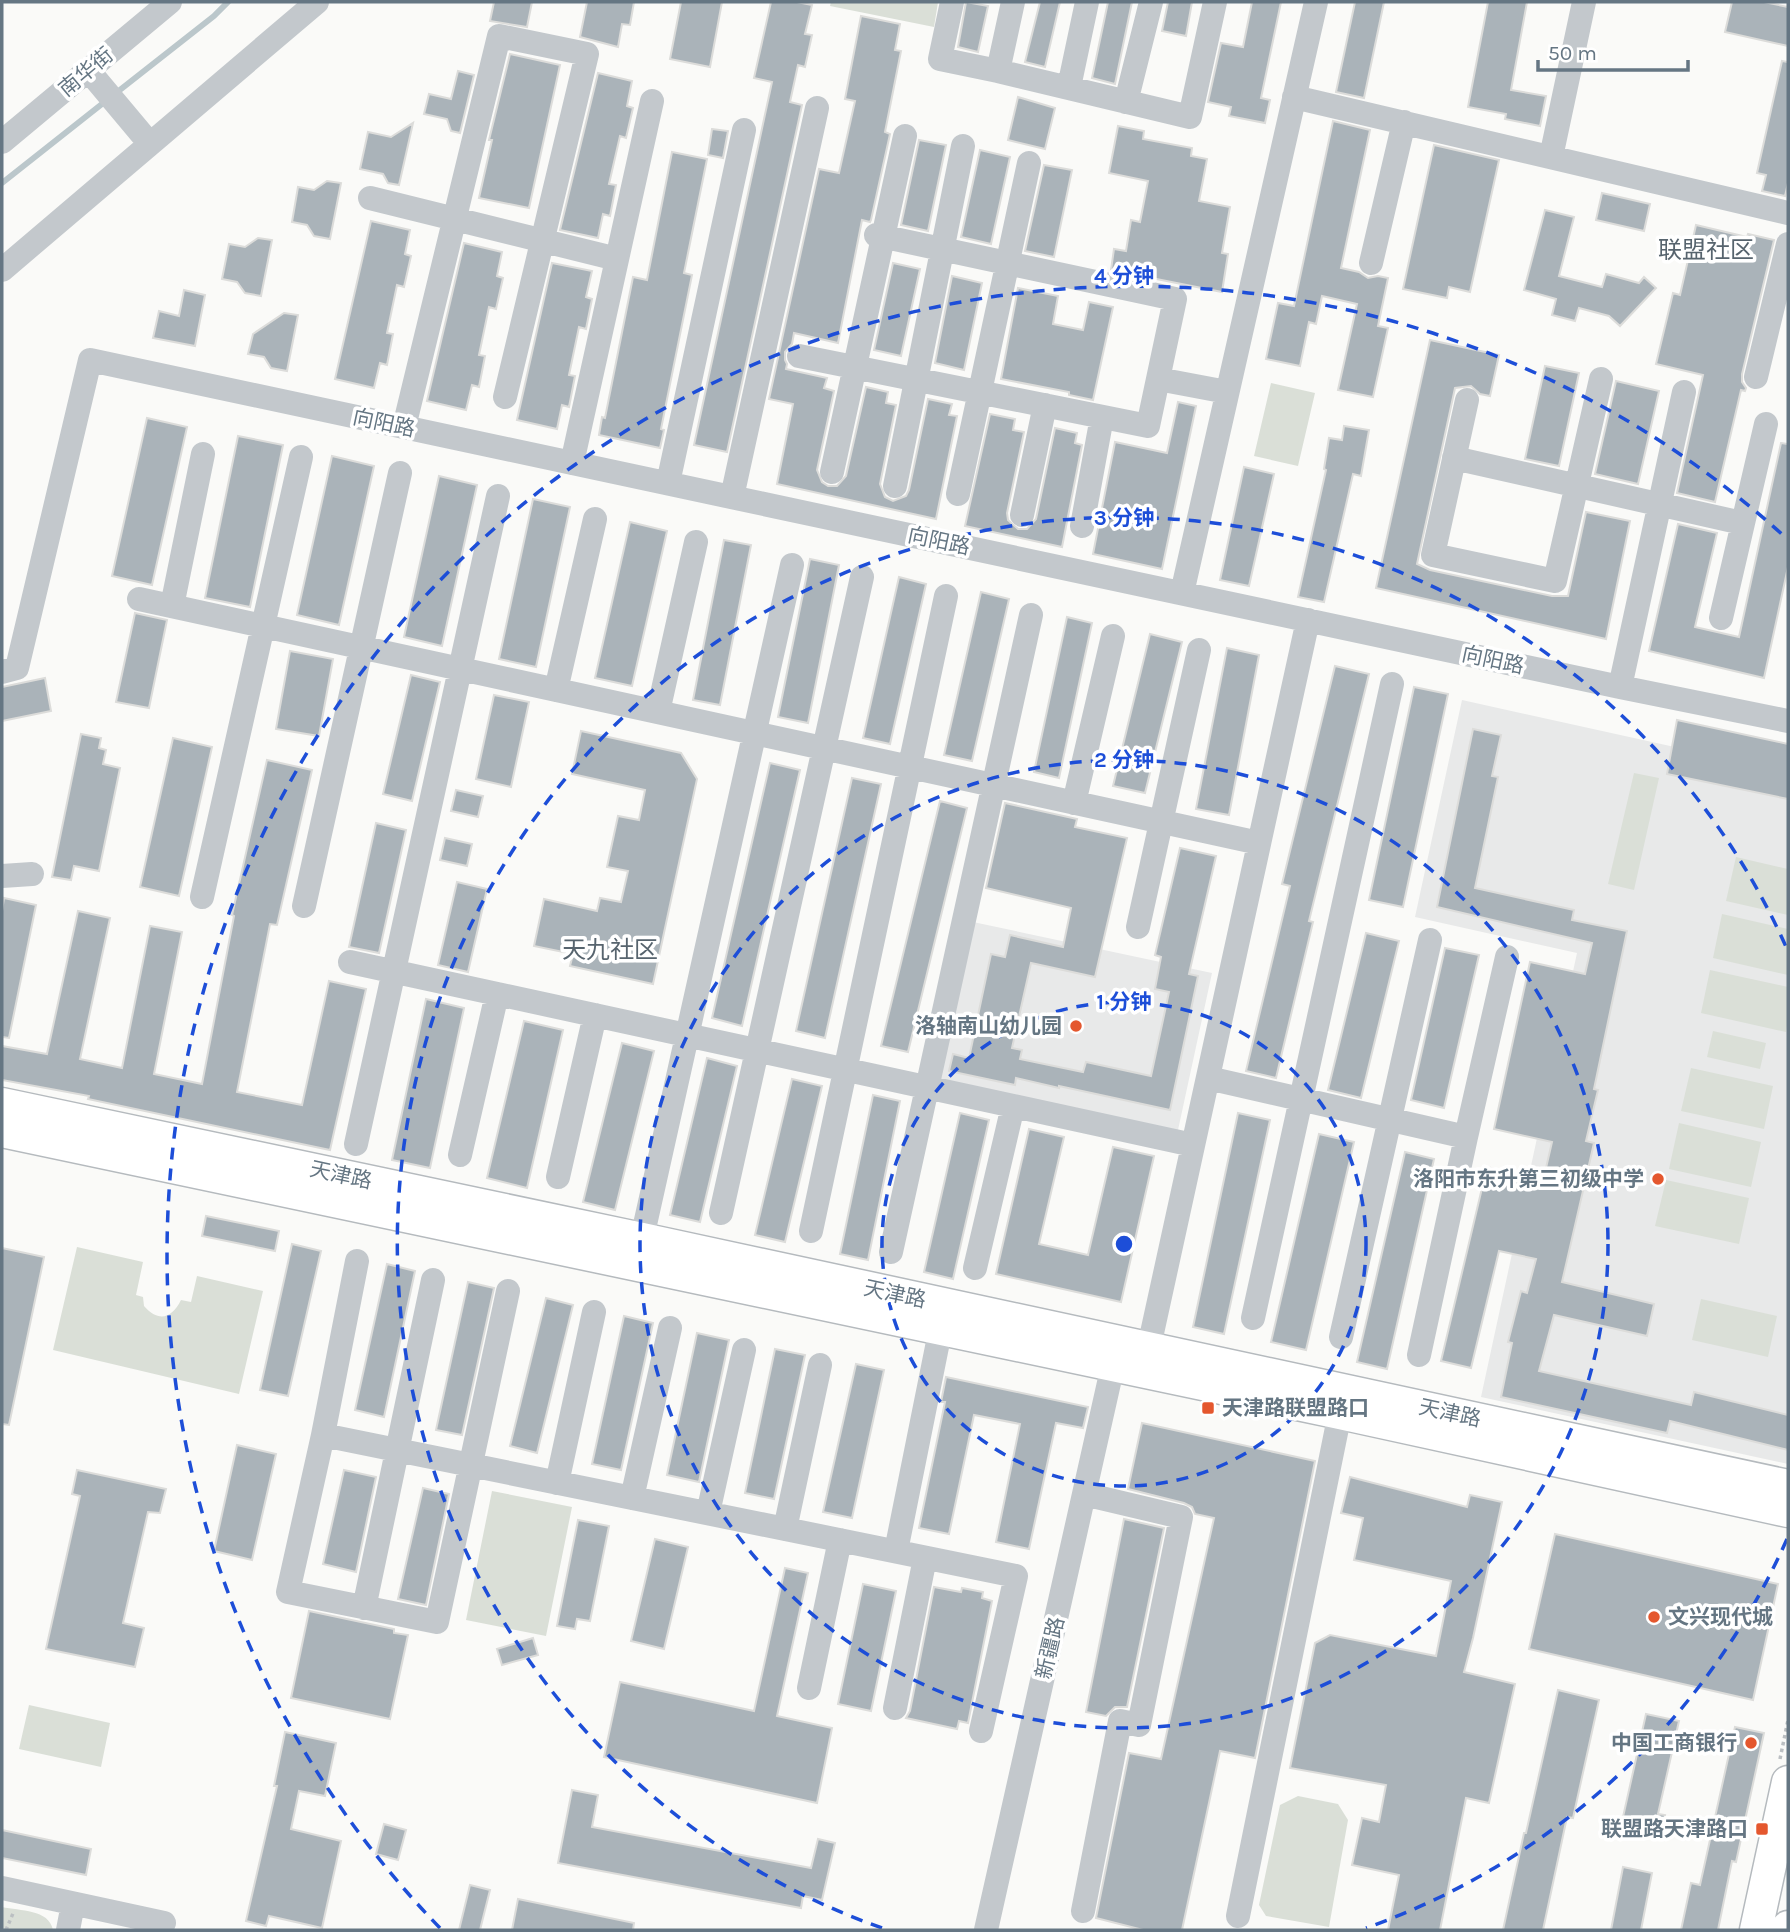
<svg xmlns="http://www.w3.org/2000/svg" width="1790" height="1932" font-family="Karla,'Noto Sans SC',sans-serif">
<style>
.built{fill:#e8e9e9}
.green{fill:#dadfd7}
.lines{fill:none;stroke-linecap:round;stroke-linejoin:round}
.stream{stroke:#bbc7cb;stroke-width:6}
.building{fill:#aab3b9;stroke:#dcdcda;stroke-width:2}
.major-casing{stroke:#b5babe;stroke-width:35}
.path{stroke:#bbbfc2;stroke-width:3.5;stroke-dasharray:3.5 3.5;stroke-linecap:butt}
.minor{stroke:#c3c8cc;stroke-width:24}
.major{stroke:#fff;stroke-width:32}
.ring{fill:none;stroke:#1d4ed8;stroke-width:3.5;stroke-dasharray:12 9}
.poi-dot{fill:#e4572e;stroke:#fff;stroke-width:2.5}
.labels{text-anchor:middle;stroke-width:7;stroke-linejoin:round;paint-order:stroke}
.street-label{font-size:21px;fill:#657683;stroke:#fff}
.poi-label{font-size:21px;font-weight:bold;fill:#657683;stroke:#fff;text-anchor:end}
.quarter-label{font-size:24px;fill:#57646e;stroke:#fff}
.centre{fill:#1d4ed8;stroke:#fff;stroke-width:3.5}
.ring-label{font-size:21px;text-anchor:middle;font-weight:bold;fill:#1d4ed8;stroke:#fff;stroke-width:7;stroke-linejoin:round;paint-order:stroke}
</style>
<rect width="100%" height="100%" fill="#fafaf8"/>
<path class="built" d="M1462 700 1788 772V1464L1481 1397 1577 953 1415 917Z
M973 922 1212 973 1178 1130 940 1079Z"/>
<path class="green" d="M831 2H938L934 27 830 6Z
M1271 383 1315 393 1298 466 1254 456Z
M1634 773 1659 778 1634 890 1608 884Z
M1736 857 1788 869V915L1726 901Z
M1722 914 1788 929V975L1713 958Z
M1710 970 1788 987V1019L1786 1032 1701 1013Z
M1713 1031 1766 1043 1760 1069 1707 1057Z
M1691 1068 1773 1086 1764 1129 1681 1111Z
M1679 1123 1761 1142 1751 1187 1669 1169Z
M1666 1180 1749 1198 1739 1244 1655 1226Z
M77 1247 143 1262 136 1295 143 1297 144 1306C159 1323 172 1318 181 1300L191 1302 197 1276 263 1291 239 1394 53 1350Z
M1701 1299 1777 1316 1768 1357 1692 1340Z
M492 1491 572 1507 546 1636 466 1620Z
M29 1705 110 1723 101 1767 19 1749Z
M1298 1796 1338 1804 1348 1820 1329 1927 1266 1916 1259 1905 1280 1805Z
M2 1907C20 1911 49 1909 53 1930H2Z"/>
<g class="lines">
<path class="stream" d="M116 93 214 16 228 2
M2 183 107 100"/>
</g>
<path class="building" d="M494 2H532L527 27 490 21Z
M587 2H634L630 25 622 24 618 47 580 37Z
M681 2H722L710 67 670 59Z
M771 2H797L812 5 805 34 812 35 805 67 798 65 790 102 802 105 727 452 694 445 772 82 754 78Z
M966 2 988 6 978 52 958 47Z
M1040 2H1060L1045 67 1025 62Z
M1108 2H1132L1115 84 1092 78Z
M1168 2H1192L1186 36 1162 31Z
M1252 2H1281L1261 98 1270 100 1265 123 1229 116 1231 107 1208 102 1221 43 1243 47Z
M1355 2H1384L1364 98 1336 92Z
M1488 2H1527L1511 90 1546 96 1540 126 1505 119 1506 114 1468 107Z
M1732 2H1764L1788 7V46L1725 32Z
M861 16 900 24 895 50 901 51 885 132 890 134 871 220 870 222 862 220 838 343 794 333 792 344 785 352V360L787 364 786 369 827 378 824 388 834 391 817 470 822 482 828 486H837L846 476 866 387 888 392 886 403 896 405 880 484 885 497 893 501 906 496 909 490 928 399 952 404 949 415 957 416 936 519 777 484 793 404 769 399 819 169 839 173 855 101 845 99Z
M510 54 560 65 529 208 479 198 492 140H489Z
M1782 61 1788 62V183L1785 196 1762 191 1766 175 1757 173Z
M458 71 474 75 460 133 451 131 447 119 424 114 429 94 451 99Z
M598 73 632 81 627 106 633 108 626 138 620 136 609 184 616 185 610 216 603 214 598 238 560 230Z
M1018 97 1055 108 1045 149 1008 140Z
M1333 121 1370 130 1341 268 1359 272 1368 278 1378 276 1388 278 1378 326 1388 328 1373 397 1338 390 1357 304 1322 296 1316 324 1309 322 1300 366 1266 359 1278 303 1294 306Z
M413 123 399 185 388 183 383 174 360 169 368 132 391 137Z
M1118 126 1144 131 1143 139 1192 148 1191 156 1207 159 1199 201 1230 207 1222 253 1228 254 1222 292 1111 270 1114 249 1126 251 1131 220 1140 222 1148 181 1109 173Z
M712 129 728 131 723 158 708 155Z
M919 140 946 145 928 231 901 225Z
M1434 145 1499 160 1470 292 1449 287 1447 298 1403 289Z
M980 150 1010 157 991 244 961 237Z
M672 152 707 159 684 273 692 275 661 429 664 430 660 448 599 435 602 417 605 418 633 277 647 280Z
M1044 165 1072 170 1054 257 1025 251Z
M327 181 341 183 330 239 314 236 307 225 292 222 298 187 314 190Z
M1602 193 1650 204 1644 231 1596 220Z
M1545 210 1574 217 1559 276 1602 287 1606 274 1639 283 1644 277 1656 288 1620 326 1609 316 1579 308 1575 321 1552 315 1556 299 1524 290Z
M371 221 410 230 405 254 411 256 404 287 397 285 387 333 393 334 387 365 380 363 374 388 335 379Z
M1696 225 1747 237 1748 234 1774 240 1742 374V382L1746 388 1745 391 1741 390 1715 502 1677 493 1703 375 1656 364 1673 293 1680 295Z
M258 238 272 240 261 296 245 293 237 282 222 279 229 244 245 247Z
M464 243 502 252 497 276 503 278 496 309 489 307 479 355 485 356 479 387 472 385 466 410 427 401Z
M552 263 592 271 586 297 592 299 586 329 579 327 569 375 575 376 569 407 562 405 557 429 517 420Z
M893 263 920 269 901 356 874 350Z
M952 276 982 283 964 370 935 363Z
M1018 288 1058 296 1053 324 1083 330 1089 302 1113 307 1093 400 1069 395V392L1001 379Z
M184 290 205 295 195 346 153 338 159 311 179 316Z
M284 313 298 315 287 371 271 368 264 357 248 354 253 334Z
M1430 340 1499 355 1490 396 1480 394 1471 386 1455 388 1417 564 1430 570 1552 596H1568L1586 512 1630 521 1606 639 1376 588Z
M1545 366 1579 373 1559 466 1525 459Z
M1616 381 1659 391 1638 484 1595 474Z
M1178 402 1196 406 1162 569 1093 554 1115 442 1167 453Z
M990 414 1015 419 1013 430 1024 432 1007 513 1008 520 1018 529H1027L1036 519 1055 428 1077 433 1075 443 1082 445 1062 547 965 526Z
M147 418 187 427 152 585 112 576Z
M1344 426 1369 430 1361 476 1353 474 1324 602 1298 597 1326 470 1324 469 1329 438 1342 440Z
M238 436 283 445 250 607 205 598Z
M1781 443 1788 444V567L1764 678 1649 651 1678 524 1717 533 1695 627 1739 637Z
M332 456 374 466 339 625 297 615Z
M1244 467 1274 474 1249 586 1220 580Z
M439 476 477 485 442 646 404 637Z
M533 499 570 507 536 667 499 659Z
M630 522 667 531 632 686 595 678Z
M724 540 751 545 720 705 693 700Z
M810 559 839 565 808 723 778 717Z
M899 577 926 584 890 744 863 738Z
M981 592 1009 599 972 761 944 755Z
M135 613 167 620 149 708 116 702Z
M1067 617 1092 623 1059 778 1034 772Z
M1150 634 1182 642 1145 793 1113 786Z
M1227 648 1259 655 1229 815 1196 809Z
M290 651 333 659 319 736 276 729Z
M1335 666 1369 674 1309 921 1313 922 1276 1078 1246 1071 1290 886 1282 884Z
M411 675 440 682 412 801 383 794Z
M45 678 51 711 2 721V687Z
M1414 687 1448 694 1403 907 1369 900Z
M494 695 529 702 511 787 476 779Z
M1677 720 1788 744V799L1667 774Z
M1473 729 1501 735 1492 776 1498 777 1475 888 1574 910 1572 920 1627 931 1594 1089 1598 1090 1586 1141 1594 1143 1562 1282 1654 1304 1647 1336 1554 1315 1539 1371 1691 1405 1694 1392 1788 1415V1450L1670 1421 1667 1433 1501 1397 1512 1343 1508 1342 1521 1291 1527 1293 1536 1259 1499 1251 1471 1368 1441 1361 1487 1167 1543 1181 1552 1142 1494 1129 1530 962 1585 974 1592 943 1437 907Z
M581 731 681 753 697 779 653 984 570 966 573 954 534 946 544 899 597 911 600 898 621 902 628 871 607 867 618 816 639 820 645 790 572 774Z
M81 734 101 738 99 748 106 750 103 764 120 768 99 871 74 866 71 880 52 877Z
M173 738 212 747 179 896 140 887Z
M267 760 312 770 277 925 270 924 237 1092 302 1105 329 981 366 989 330 1150 88 1099 89 1096 2 1080V1046L47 1054 78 911 110 918 80 1059 122 1068 150 926 182 932 154 1074 202 1084 234 916 232 915Z
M770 763 800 770 742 1026 712 1018Z
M852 778 881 784 825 1038 796 1031Z
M456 790 483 796 478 817 451 811Z
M940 801 967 808 908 1052 881 1046Z
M1005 803 1077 819 1075 827 1127 838 1095 977 1031 963 1012 1048 1022 1050 1020 1059 1083 1072 1086 1062 1151 1076 1169 992 1155 989 1161 957 1155 955 1180 848 1216 856 1189 974 1198 976 1170 1110 1059 1086V1088L1016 1078 1015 1085 949 1071 953 1054 969 1058 991 954 1005 957 1010 935 1063 947 1071 908 986 888Z
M376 823 406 830 379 953 349 947Z
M445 838 472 844 467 866 440 860Z
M457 882 487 889 468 972 438 965Z
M4 898 36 905 9 1038 2 1037V911Z
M1366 933 1399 941 1361 1098 1328 1090Z
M1445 948 1479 955 1444 1108 1411 1100Z
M426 999 464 1008 430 1168 392 1160Z
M524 1021 563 1030 527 1188 487 1178Z
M622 1043 654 1051 615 1210 583 1202Z
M707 1058 737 1066 700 1222 670 1215Z
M792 1079 822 1086 785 1242 755 1235Z
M873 1095 900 1101 868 1260 840 1254Z
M960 1113 989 1120 953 1279 924 1272Z
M1238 1113 1270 1120 1224 1334 1193 1327Z
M1029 1129 1064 1137 1039 1244 1088 1255 1113 1147 1154 1156 1121 1302 996 1274Z
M1319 1134 1354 1142 1306 1350 1271 1342Z
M1405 1152 1434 1159 1387 1369 1357 1362Z
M206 1216 279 1231 275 1251 202 1236Z
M292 1244 321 1251 288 1396 260 1390Z
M2 1248 44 1257 9 1425 2 1424Z
M387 1264 415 1271 384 1417 355 1410Z
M468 1282 494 1288 462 1435 436 1430Z
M546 1298 573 1305 537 1453 510 1446Z
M624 1316 653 1323 621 1470 592 1464Z
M697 1333 729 1340 699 1482 667 1475Z
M775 1349 805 1355 774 1499 745 1493Z
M856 1364 884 1370 852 1518 823 1512Z
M946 1377 1088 1407 1083 1428 1056 1423 1029 1549 996 1542 1020 1424 974 1415 949 1534 919 1528 945 1402H941Z
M1142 1423 1315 1461 1255 1758 1220 1751 1182 1930H1143L1096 1918 1129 1753 1161 1759 1214 1518 1195 1514 1192 1507 1184 1503 1128 1489Z
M237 1445 276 1454 252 1560 214 1551Z
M77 1470 166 1489 160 1513 148 1512 123 1623 144 1628 135 1667 46 1649 80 1496 72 1494Z
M344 1470 376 1477 356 1572 323 1564Z
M1350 1477 1467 1507 1470 1495 1502 1502 1473 1638 1464 1672 1515 1684 1489 1803 1466 1798 1440 1930H1388L1399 1875 1352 1865 1362 1818 1379 1822 1386 1785 1290 1768 1315 1643 1330 1635 1436 1656 1451 1581 1354 1560 1363 1518 1341 1513Z
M423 1488 449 1494 426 1605 398 1599Z
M1124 1519 1164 1528 1127 1707H1115L1106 1716 1086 1712Z
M578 1520 609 1526 590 1621 577 1619 575 1629 557 1626Z
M1555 1534 1778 1584 1753 1700 1529 1649Z
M655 1539 688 1547 664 1649 631 1641Z
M785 1568 808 1573 777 1716 832 1728 817 1803 604 1757 620 1682 754 1711Z
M863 1584 896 1591 871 1711 838 1704Z
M934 1587 961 1592 962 1588 983 1592 982 1598 992 1601 968 1723 959 1721 957 1729 906 1718 910 1711Z
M309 1611 394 1629V1633L408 1635 390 1719 291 1698Z
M533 1638 538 1655 502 1665 497 1649Z
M1558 1690 1599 1700 1573 1818 1567 1817 1543 1930H1503L1524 1833H1526Z
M1646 1714 1679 1721 1658 1814 1665 1815 1660 1836 1621 1826Z
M1735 1727 1764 1733 1736 1862 1732 1861 1718 1930H1681L1691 1883 1700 1885Z
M285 1732 336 1743 325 1796 299 1791 291 1829 341 1841 322 1928 269 1916 266 1926 246 1921 277 1786H274Z
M572 1790 598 1795 592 1827 811 1868 818 1839 835 1843 822 1900 803 1896 801 1908 558 1863Z
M384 1824 406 1830 398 1860 376 1854Z
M2 1830 91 1849 86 1875 2 1858Z
M1623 1867 1652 1873 1641 1930H1611Z
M470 1885 490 1890 480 1930H459Z
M518 1899 634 1923 633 1930H512Z"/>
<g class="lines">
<defs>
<path id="major" d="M2 1104 642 1239 1788 1486
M2 1131 1340 1413 1788 1511
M1756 1930 1788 1782
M1787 1930 1788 1927"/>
</defs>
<use href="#major" class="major-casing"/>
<path class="path" d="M1780 1759 1788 1720
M6 1930 14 1911"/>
<path class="minor" d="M952 2 940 59 998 71
M1013 2 998 71 1190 117 1215 2
M88 70 150 144
M1069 87 1087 2
M1294 97 1788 213
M1126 102 1151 2
M2 142 170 2
M1551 157 1584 2
M370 198 617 259
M1371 263 1404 122
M2 270 317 2
M799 356 1148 426 1175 299 876 235
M1756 377 1788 244
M1158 379 1227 392
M1467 400 1433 555 1555 581 1601 379
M404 427 499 36 587 54 505 397
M1454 458 1742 523
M572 463 652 101
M832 472 905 136
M668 483 744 130
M895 486 963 146
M958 494 1029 163
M732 497 817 108
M1022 515 1045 405
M1082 526 1102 417
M1182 593 1316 2
M139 599 1259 843
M172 606 203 454
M1721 618 1766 424
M2 672 17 668 90 360 1620 687 1788 721
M1620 687 1684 392
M556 690 595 519
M658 712 696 542
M1074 803 1113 636
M2 876 32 874
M202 897 301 457
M304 906 400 473
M1138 927 1199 650
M350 962 1193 1145
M1208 1078 1466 1137 1507 957
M356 1144 498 496
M460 1155 497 994
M558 1177 595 1015
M721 1213 862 577
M811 1231 946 596
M891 1252 1031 615
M638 1256 792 565
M357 1261 323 1435 288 1592 437 1622 508 1291
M975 1268 1013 1106
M1253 1318 1392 684
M1341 1337 1430 940
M1419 1355 1466 1137
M1145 1365 1308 620
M323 1435 1016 1576 981 1731
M557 1483 594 1312
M632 1498 670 1328
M708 1513 744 1350
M785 1529 820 1365
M896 1551 944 1312
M364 1608 433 1280
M809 1688 840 1540
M895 1708 925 1558
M2 1888 164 1923
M1083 1911 1120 1721 1139 1725 1181 1517 1084 1494
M1238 1916 1340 1413
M68 1930 73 1904
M986 1930 1113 1365"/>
<use href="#major" class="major"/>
</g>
<g class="ring">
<circle cx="1124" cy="1244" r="242"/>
<circle cx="1124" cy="1244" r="484"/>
<path d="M1787 1539A726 726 0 0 1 1366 1928M882 1928A726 726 0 1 1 1787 949"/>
<path d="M440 1928A968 968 0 0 1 1784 536"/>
</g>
<g class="poi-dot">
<circle cx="1076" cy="1026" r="7"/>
<circle cx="1658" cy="1179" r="7"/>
<rect x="1201" y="1401" width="14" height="14" rx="3.5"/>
<circle cx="1654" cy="1617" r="7"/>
<circle cx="1751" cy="1743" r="7"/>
<rect x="1755" y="1822" width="14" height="14" rx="3.5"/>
</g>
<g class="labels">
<g class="street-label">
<text transform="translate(86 72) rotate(-40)" y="7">南华街</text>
<text transform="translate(384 423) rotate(12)" y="7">向阳路</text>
<text transform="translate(939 541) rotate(12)" y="7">向阳路</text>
<text transform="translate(1493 660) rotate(12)" y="7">向阳路</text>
<text transform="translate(341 1175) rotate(12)" y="7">天津路</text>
<text transform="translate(895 1294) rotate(12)" y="7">天津路</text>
<text transform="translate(1450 1413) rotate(12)" y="7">天津路</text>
<text transform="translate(1050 1648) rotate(-77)" y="7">新疆路</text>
</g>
<g class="poi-label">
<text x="1062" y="1033">洛轴南山幼儿园</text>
<text x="1644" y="1186">洛阳市东升第三初级中学</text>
<text x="1222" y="1415" text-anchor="start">天津路联盟路口</text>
<text x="1668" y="1624" text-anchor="start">文兴现代城</text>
<text x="1737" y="1750">中国工商银行</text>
<text x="1748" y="1836">联盟路天津路口</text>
</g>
<g class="quarter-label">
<text x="1706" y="258">联盟社区</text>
<text x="610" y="958">天九社区</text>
</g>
</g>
<circle cx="1124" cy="1244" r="10" class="centre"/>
<g class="ring-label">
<text x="1124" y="283">4 分钟</text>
<text x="1124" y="525">3 分钟</text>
<text x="1124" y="767">2 分钟</text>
<text x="1124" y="1009">1 分钟</text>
</g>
<rect width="1790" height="1932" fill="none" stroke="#657683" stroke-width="7"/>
<path d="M1538 60v10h150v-10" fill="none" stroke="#657683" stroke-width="3.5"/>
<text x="1548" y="60" font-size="21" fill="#657683" stroke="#ffffff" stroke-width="5" paint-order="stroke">50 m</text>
</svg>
